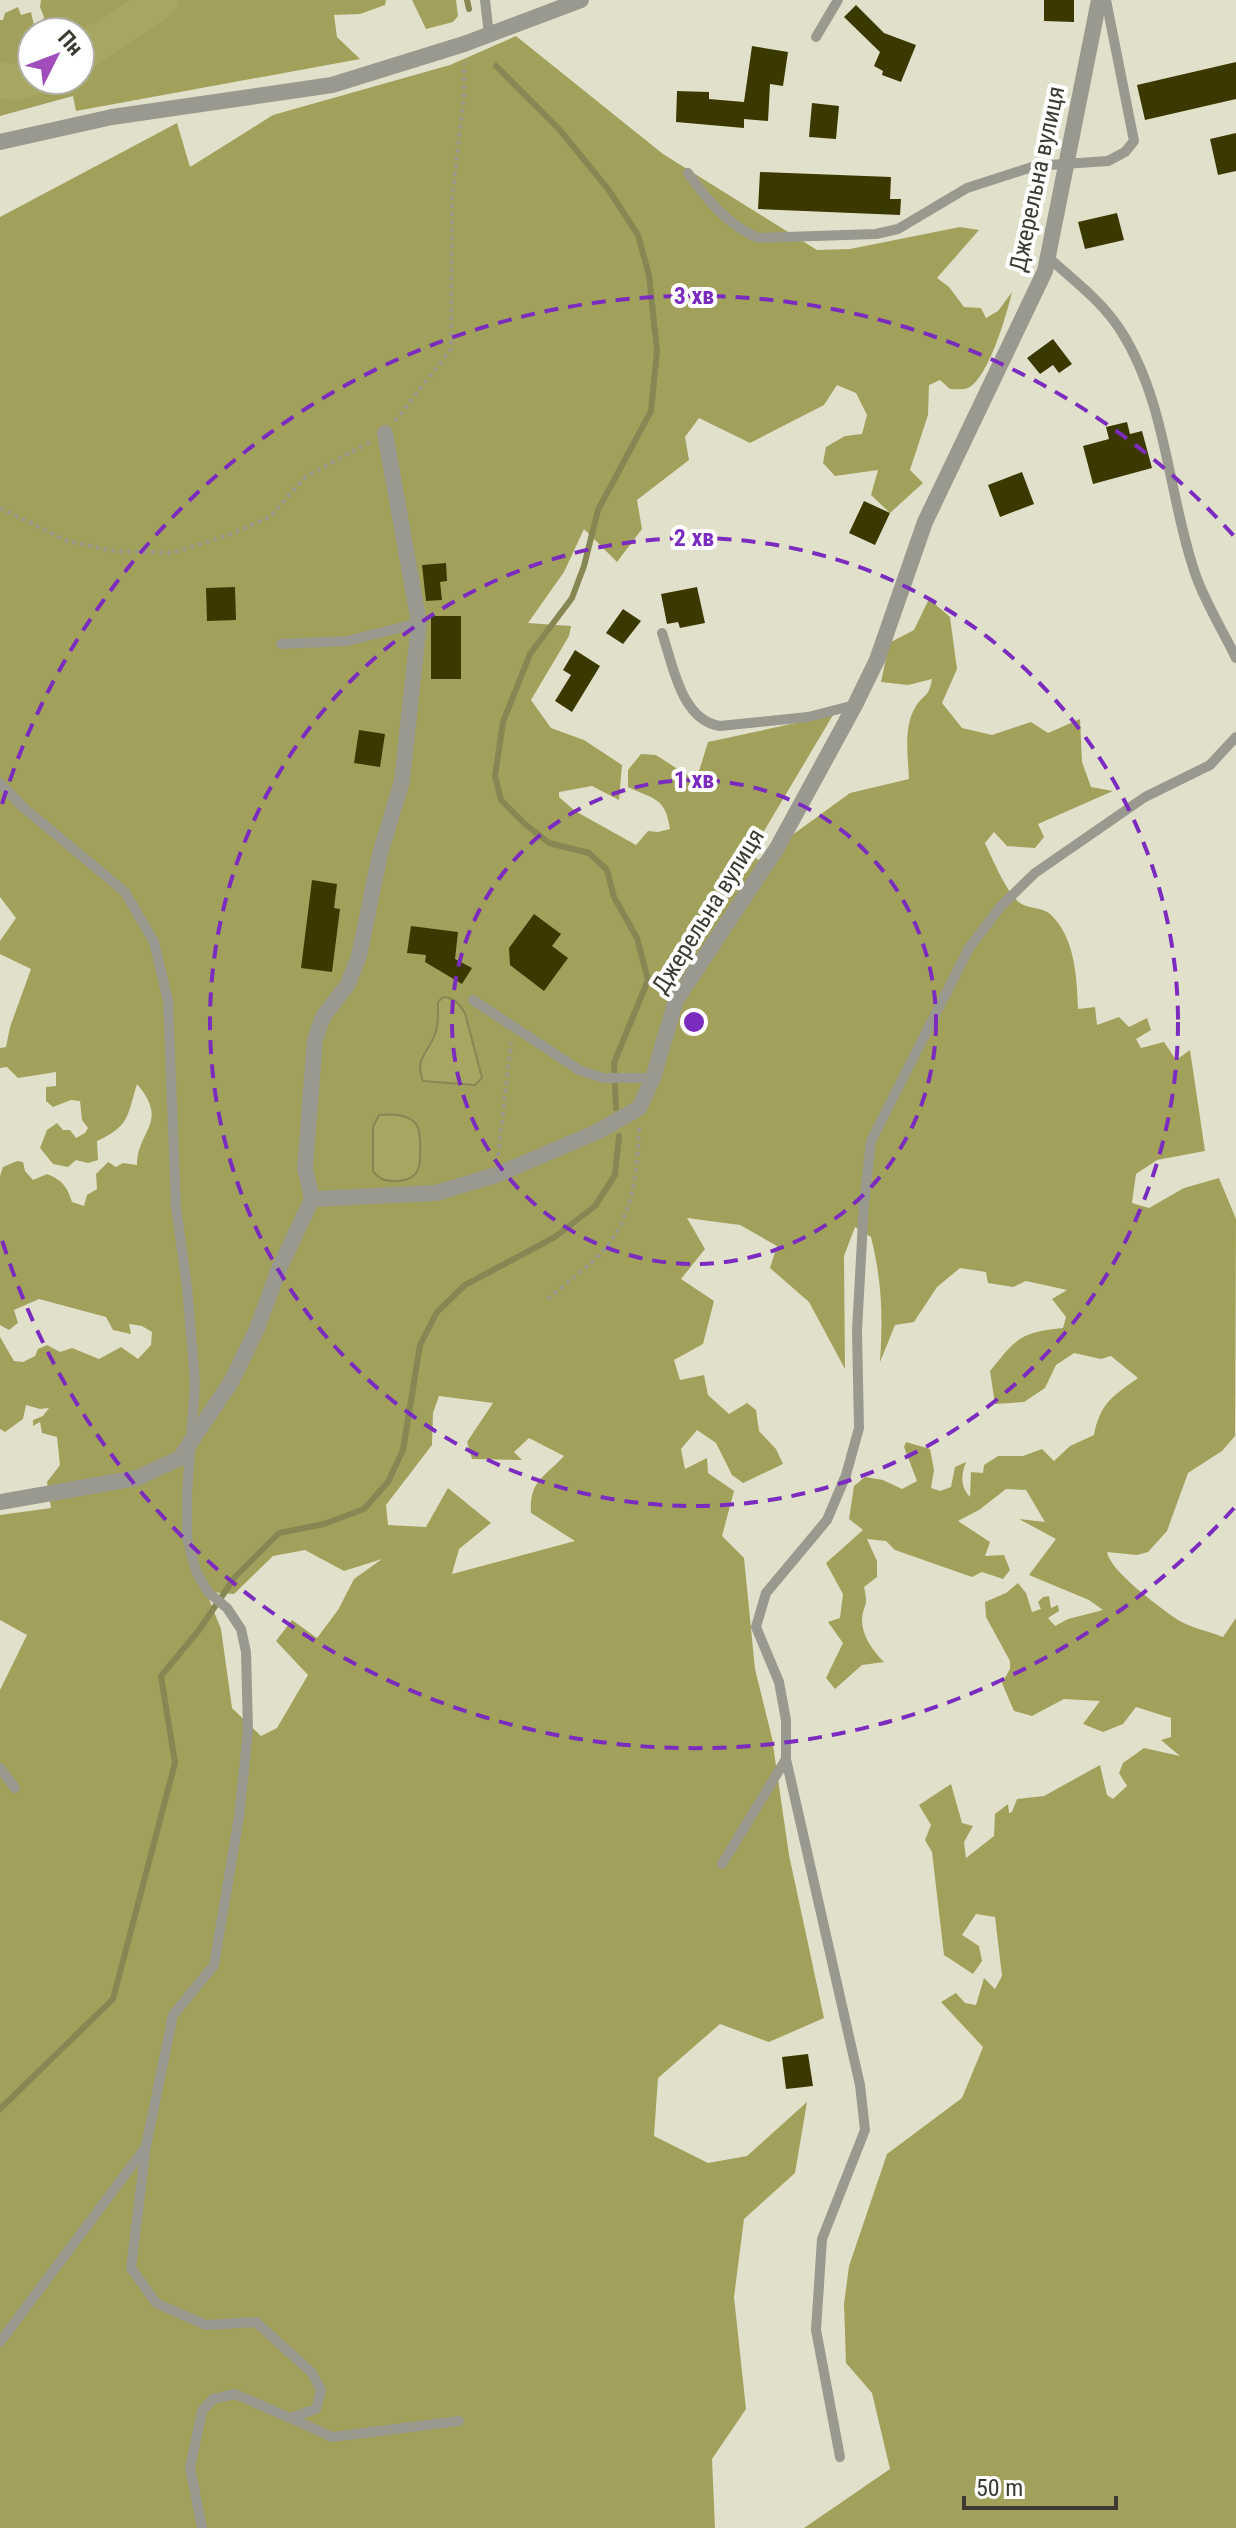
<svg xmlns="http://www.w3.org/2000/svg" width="1236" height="2528" font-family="'Roboto Condensed',sans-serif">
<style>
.forest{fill:#a2a15c;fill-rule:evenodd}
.water{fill:#a8a762;stroke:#878754;stroke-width:2}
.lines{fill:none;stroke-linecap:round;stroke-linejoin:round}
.stream{stroke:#878754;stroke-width:6}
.river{stroke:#a8a762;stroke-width:36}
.building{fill:#3c3900}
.path{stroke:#999989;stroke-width:4;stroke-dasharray:4 4;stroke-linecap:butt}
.service{stroke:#99998f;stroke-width:10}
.minor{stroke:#99998f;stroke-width:16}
.ring{fill:none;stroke:#7b2cbf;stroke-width:4;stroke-dasharray:14 10}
.labels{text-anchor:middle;stroke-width:8;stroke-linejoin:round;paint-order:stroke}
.street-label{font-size:24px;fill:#3b3b32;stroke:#fff}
.centre{fill:#7b2cbf;stroke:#fff;stroke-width:4}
.ring-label{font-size:24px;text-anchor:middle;font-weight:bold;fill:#7b2cbf;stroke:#fff;stroke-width:8;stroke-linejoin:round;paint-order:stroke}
</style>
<rect width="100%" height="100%" fill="#e1e1cb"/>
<path class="forest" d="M41 0H386L385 5 360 14 334 15 337 37 360 59 76 111 73 96 0 116V20H3L5 13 18 7 21 15 31 12 34 25 39 28 44 17 40 7ZM32 32H80V80H32Z
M412 0H456L458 16 453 22 426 29Z
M516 36 663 154 817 250 850 249 960 227 979 230 937 278 949 287 964 307 981 308 986 318 998 311 1012 292C1007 314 988 379 968 388 963 390 955 389 950 389L940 380 929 385 928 415 910 470 923 483 890 513 871 495 878 470 835 476 823 463 826 447 845 436 862 434 867 415 856 393 837 385 824 405 750 443 699 418 685 437 689 460 637 500 642 529 617 562 584 529 564 572 528 623 571 626 569 636 531 700 551 728 584 740 622 765 619 800 592 786 559 792V797L575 811 636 845 648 831 658 832 670 829C665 797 655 800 628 787V770L641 754 656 755 696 781 708 742 833 715 751 853 758 860 850 793 909 779C908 756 903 726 916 706 925 693 929 697 932 679L908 685 881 682 889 643 914 630 929 599 950 617 957 669 942 703 962 728 992 735 1031 722 1048 733 1080 719 1082 762 1091 787 1113 791 1038 824 1044 837 1035 848 1007 846 994 832 985 843C992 858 1007 894 1020 903 1029 909 1042 907 1050 914 1075 937 1077 977 1078 1009L1095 1007 1097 1025 1119 1017 1129 1027 1147 1018 1151 1030 1136 1039 1141 1048 1164 1042 1176 1060 1190 1050 1205 1151 1157 1160 1136 1174 1132 1203 1149 1208 1184 1188 1219 1178 1236 1219 1235 1436 1222 1451 1188 1473 1167 1531 1148 1552 1137 1555 1107 1552C1110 1571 1158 1606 1175 1618 1188 1627 1208 1631 1223 1637L1236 1618V2528H804L890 2469 872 2393 846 2363 844 2304 849 2266 887 2154 962 2098 983 2047 941 2002 956 1993 965 2003 976 2005 984 1978 995 1989 1002 1976 995 1917 976 1914 962 1935 979 1946 982 1961 973 1974 944 1955 932 1852 925 1840 931 1825 919 1805 951 1784 962 1823 973 1826 964 1842 966 1858 994 1836 995 1814 1008 1804 1009 1813 1012 1812 1017 1799 1044 1796 1100 1765 1107 1795 1113 1799 1127 1786 1119 1773 1123 1763 1144 1748 1180 1756 1161 1740 1171 1737V1718L1136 1707 1123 1724 1103 1732 1083 1724 1100 1701 1064 1699 1032 1716 1014 1711 1002 1683 1010 1669V1661L986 1617 985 1602 1006 1593 1018 1583 1026 1593 1032 1612 1041 1609 1038 1602 1043 1597 1049 1596 1051 1608 1058 1605 1059 1611 1048 1618 1055 1626 1068 1619 1103 1610 1089 1600 1029 1575 1056 1539 1019 1519 1045 1522 1026 1490 1006 1489 979 1510 958 1521 990 1542 985 1556 1004 1555 1010 1570 1003 1579 982 1572 972 1577 895 1550 886 1541 867 1539 877 1561V1577L864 1587C869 1608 863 1604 862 1620 862 1636 873 1651 884 1662L862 1665 835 1689 826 1678 843 1643 828 1622 840 1618 843 1594 826 1563 863 1530 849 1519 854 1486 865 1477 883 1480 902 1489 917 1481 904 1447 906 1442 930 1449 934 1470 931 1488 940 1491 951 1487 955 1467 966 1462C961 1475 960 1486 970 1497L971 1472 983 1473 984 1465 998 1456H1023L1042 1449 1054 1461 1070 1446 1094 1435C1100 1403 1113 1396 1138 1378L1111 1356 1101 1359 1074 1353 1056 1365 1045 1388 1024 1402 995 1404 990 1371C1016 1339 1020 1332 1063 1328L1066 1317 1052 1299 1067 1290 1026 1281 1013 1287 988 1283 986 1272 960 1268 937 1287 914 1322 895 1325 880 1362C883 1316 882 1282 871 1237L855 1227 844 1256 845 1369 809 1302 770 1268 777 1246 740 1225 687 1218 705 1249 681 1279 714 1301 703 1344 674 1360 680 1380 704 1375 708 1395 729 1414 747 1403 756 1410 759 1431 776 1449 783 1464 743 1483 732 1475 716 1443 697 1430 681 1449 685 1469 707 1458 708 1473 734 1491 722 1536 744 1558 755 1669 772 1738 789 1855 824 2018 769 2042 720 2024 658 2078 654 2136 708 2163 747 2156 807 2102 795 2173 744 2219 734 2297 746 2409 712 2459 715 2528H0V1690L27 1635 0 1620V1515L51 1508 47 1482 60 1465 57 1437 42 1433 40 1422 33 1426V1420L43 1416 49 1408 40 1409 26 1405 23 1419 5 1432 0 1429V1337L14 1361 23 1362 35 1356 38 1349 47 1345 60 1352 72 1348 99 1359 121 1347 138 1359 151 1345 152 1332 142 1326 129 1324 131 1334 113 1330 106 1317 39 1299 14 1310 18 1323 9 1330 0 1325V1176L3 1167 17 1161 23 1162 25 1171 33 1180 47 1174C62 1180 67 1186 72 1202L84 1206 87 1195 97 1189 96 1174 108 1162 116 1167 123 1163 137 1165C137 1130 170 1123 137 1084 127 1116 130 1126 97 1141L98 1160 88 1163 76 1160 68 1167 53 1164 40 1148 47 1130 57 1123 63 1130H70L76 1138 85 1133 88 1128 82 1120 80 1101 71 1100 53 1107 46 1101V1087L56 1086V1072L18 1078 7 1067 0 1068V1048L6 1047 10 1027 31 969 0 954V941L16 918 0 897V217L177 123 190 167 273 115 450 65ZM439 1396 493 1403 467 1442 472 1459 522 1460 514 1452 529 1438 564 1456C545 1477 529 1480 531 1513L575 1541 452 1574 459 1549 491 1523 448 1488 426 1527 388 1525 386 1505 432 1445 433 1413ZM305 1550 344 1571 382 1559 354 1579 338 1610 317 1638 292 1620 276 1641 308 1675 277 1728 261 1736 232 1708 221 1629 193 1559 208 1592 234 1594 273 1556Z"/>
<path class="water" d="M443 997C454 998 459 1003 465 1013L482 1078 475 1085 423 1081C414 1058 428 1054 435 1034 439 1024 438 1012 438 1002Z
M379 1115C391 1114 407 1114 415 1123 420 1128 419 1134 420 1141 421 1163 422 1181 395 1181 385 1181 379 1179 373 1171V1127Z"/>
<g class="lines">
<path class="stream" d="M467 0 469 9
M496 66 559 129 608 189 638 235 649 275 657 351 651 411 598 510 584 566 572 598 530 654 503 722 495 776 501 800 525 824 549 843 589 853 607 870 614 897 637 938 648 980 614 1063 616 1108
M0 2109 113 1999 175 1763 161 1676 199 1630 235 1577 279 1533 324 1524 364 1509 388 1482 403 1450 420 1345 437 1312 465 1285 555 1237 595 1206 615 1175 619 1136"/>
<path class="river" d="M80 55C105 33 136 22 160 0
M0 80 14 82 32 78"/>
</g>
<path class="building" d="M1044 0H1074V22L1044 21Z
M856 5 884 33 916 45 901 82 882 75 883 71 874 66 880 52 844 17Z
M752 46 788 52 783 86 770 84 768 121 744 119V128L676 122 677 91 709 92V99L744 102Z
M1236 62V99L1145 120 1137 85Z
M812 103 839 106 836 139 809 137Z
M1236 133V171L1218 175 1210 139Z
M760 172 891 177 890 199H901L900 215 758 209Z
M1117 213 1124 240 1085 249 1078 222Z
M1053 339 1072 364 1059 373 1053 365 1040 374 1027 358Z
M1127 422 1130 434 1142 431 1152 468 1093 484 1083 446 1109 439 1106 427Z
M1022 472 1034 504 1000 517 988 485Z
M864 501 890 513 875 545 849 533Z
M446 563 447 581 440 582 442 600 426 601 422 565Z
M235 587 236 620 207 621 206 588Z
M697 587 705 623 680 628 678 622 667 624 661 594Z
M623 609 641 621 623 644 606 633Z
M431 616H461V679H431Z
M575 650 600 666 572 712 555 701 571 675 563 670Z
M359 730 385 734 380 767 354 763Z
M312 880 337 884 334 908 340 909 332 972 301 968Z
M534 914 561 934 552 946 568 958 544 991 510 965 509 948Z
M411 926 458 932 455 959 472 968 462 984 425 962 426 955 407 953Z
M808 2054 813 2086 786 2089 782 2057Z"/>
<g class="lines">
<path class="path" d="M395 421 451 349 452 198 464 95V63
M0 508 67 541 114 551 172 553 226 536 270 517 305 477 370 442
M498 1156 511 1042
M548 1299C567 1282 592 1265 608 1245 634 1213 638 1166 639 1126"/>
<path class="service" d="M485 0 489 35
M816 37 838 0
M688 173C706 199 728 225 758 238L876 234 898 229 967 188 1035 166 1108 161 1125 152 1134 141 1106 0
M1048 257C1073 280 1102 301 1121 331 1167 403 1168 496 1196 576 1206 604 1223 631 1236 658
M662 633C673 665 681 720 720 726L808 717 855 705
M281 644 347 641 419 623
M0 783 24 808 125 892 154 942 168 1001 176 1207 187 1287 195 1383 187 1494V1537L196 1571 208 1592 227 1608 241 1629 246 1652 248 1730 239 1817 214 1965 173 2015 146 2146 131 2268 156 2303 206 2325 256 2322 312 2373 321 2390 316 2409 290 2418 235 2394 213 2399 202 2411 190 2467 202 2528
M473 1000 579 1070 603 1078H653
M0 1768 15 1788
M722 1864 786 1759
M0 2342 145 2148
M290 2418 332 2437 459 2421
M840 2457 816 2330 822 2239 865 2130 860 2085 786 1759V1720L779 1682 756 1627 766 1593 827 1520 846 1475 859 1428 857 1331 864 1203 871 1141 969 948 1001 906 1035 873 1145 797 1210 765 1236 737"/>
<path class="minor" d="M0 142 112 117 332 85 464 44 581 0
M385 433 419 623 402 781 380 854 359 956 348 984 323 1017 315 1039 305 1168 312 1199 436 1193 496 1175 599 1131 639 1108 653 1078 676 1000 777 848 855 705 877 660 925 522 1045 271 1099 0
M0 1502 137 1478 180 1458 231 1382 257 1329 278 1271 312 1199"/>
</g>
<g class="ring">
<circle cx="694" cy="1022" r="242"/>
<circle cx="694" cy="1022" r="484"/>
<path d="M1234 1508A726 726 0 0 1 2 1240M2 804A726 726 0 0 1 1234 536"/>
</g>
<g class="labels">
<g class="street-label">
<text transform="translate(1037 179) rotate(-78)" y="8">Джерельна вулиця</text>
<text transform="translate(708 911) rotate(-58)" y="8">Джерельна вулиця</text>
</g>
</g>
<circle cx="694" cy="1022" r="12" class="centre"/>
<g class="ring-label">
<text x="694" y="304">3 хв</text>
<text x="694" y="546">2 хв</text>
<text x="694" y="788">1 хв</text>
</g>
<g transform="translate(56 56) rotate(48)"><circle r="38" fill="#ffffff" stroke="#b1b1ad" stroke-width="2"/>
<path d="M0-6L14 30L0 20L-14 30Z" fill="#a04cba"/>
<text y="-12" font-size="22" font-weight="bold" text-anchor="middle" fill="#3b3b32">Пн</text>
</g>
<path d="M964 2496v12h152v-12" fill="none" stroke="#3b3b32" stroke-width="4"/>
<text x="976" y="2496" font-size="24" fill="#3b3b32" stroke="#ffffff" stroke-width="6" paint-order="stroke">50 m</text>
</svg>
